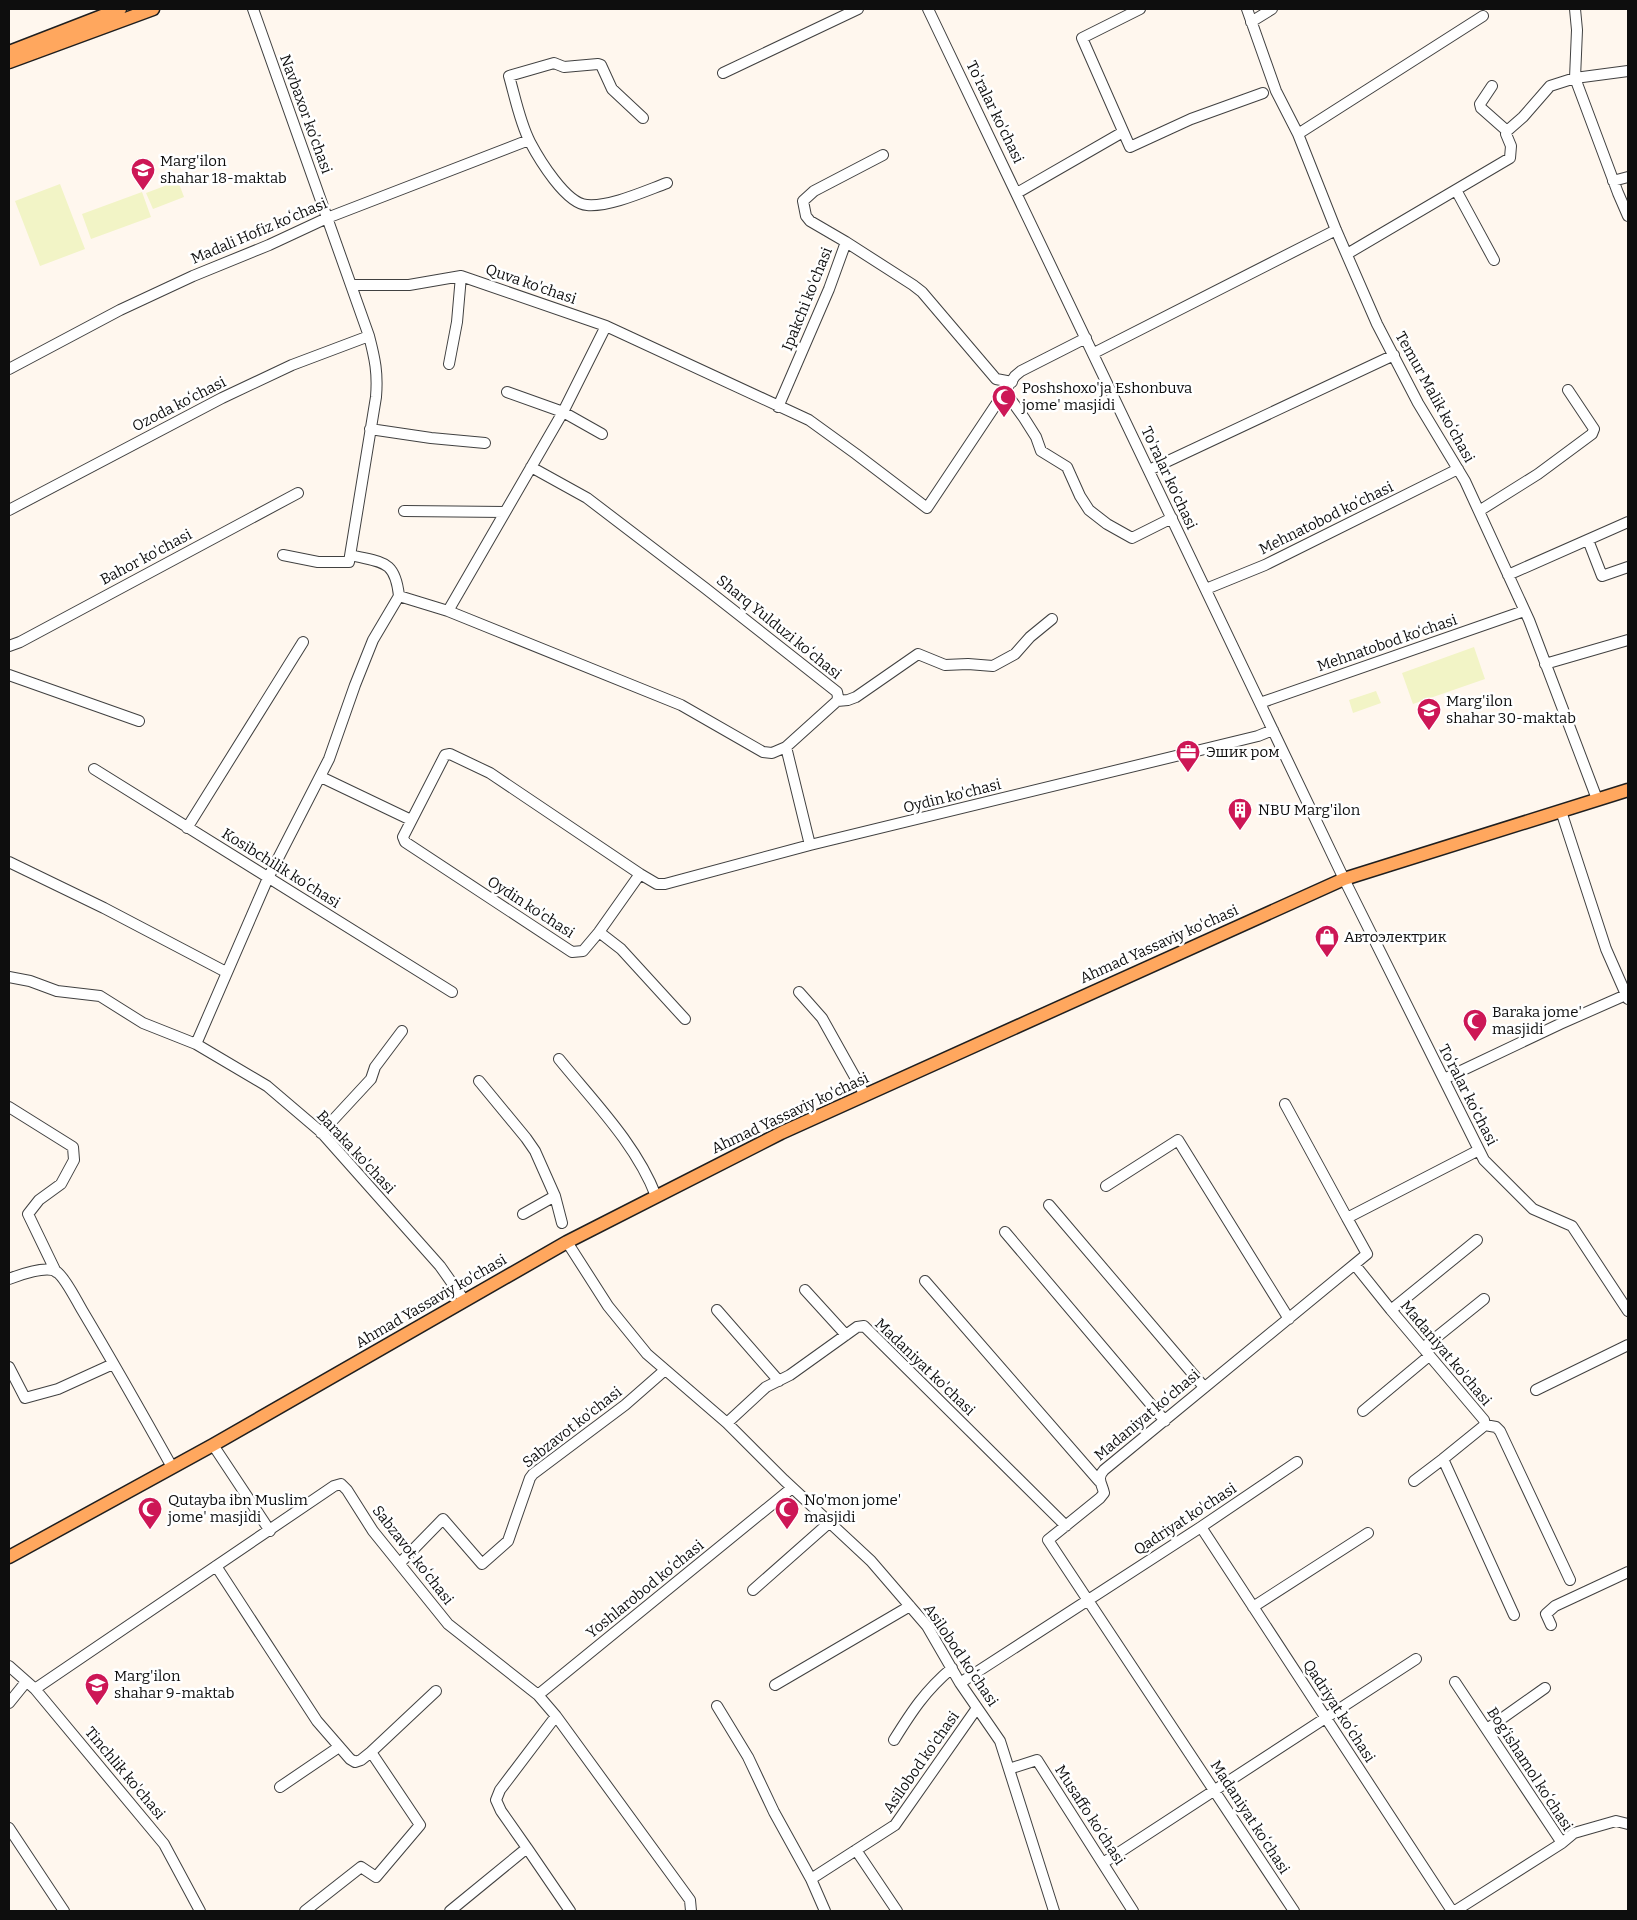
<svg xmlns="http://www.w3.org/2000/svg" width="1637" height="1920" font-family="Bitter,serif">
<style>
.pitch{fill:#f2f4c6}
.lines{fill:none;stroke-linecap:round;stroke-linejoin:round}
.minor-casing{stroke:#414141;stroke-width:12}
.major-casing{stroke:#1f1f1f;stroke-width:15}
.minor{stroke:#fff;stroke-width:10}
.major{stroke:#ffa75e;stroke-width:12}
.labels{text-anchor:middle;stroke-width:5;stroke-linejoin:round;paint-order:stroke}
.street-label{font-size:15px;fill:#0e0e0e;stroke:#fff}
.poi-label{font-size:15px;fill:#0e0e0e;stroke:#fff;text-anchor:start}
</style>
<rect width="100%" height="100%" fill="#fff7ee"/>
<path class="pitch" d="M178 181 184 197 153 209 146 193Z
M60 184 85 249 40 266 15 201Z
M142 192 151 217 91 239 82 214Z
M1474 647 1485 679 1413 704 1402 673Z
M1376 691 1381 703 1353 713 1349 700Z"/>
<g class="lines">
<defs>
<path id="minor" d="M253 9 369 336C375 359 378 373 376 397L349 562H318L283 555
M928 9 1344 879 1484 1160 1533 1209 1572 1226 1628 1311
M1140 9 1082 38 1130 147 1191 119 1263 93
M1247 9 1276 91 1298 134 1336 230 1377 324 1418 403 1465 481 1529 620 1597 799
M1575 9 1577 30 1575 78 1618 193 1628 216
M1251 22 1272 9
M723 73 858 9
M1492 86 1480 104 1481 108 1507 131
M643 118 612 89 601 65 598 64 564 67 554 63 509 76C515 97 520 123 530 142 539 159 566 204 587 205 610 207 645 191 667 183
M1298 134 1483 16
M1613 181 1628 177
M1456 190 1494 260
M1017 193 1123 132
M846 242 810 221 806 216 803 201 814 191 883 155
M1347 254 1510 158 1511 146 1506 134 1507 131 1523 117 1550 86 1575 78 1628 71
M351 285H409L461 276 606 326 809 420 856 454 927 508 1015 376 1021 371 1086 338
M1094 353 1336 230
M449 364 457 322 461 276
M9 369 120 310 193 276 269 245 327 218 529 140
M507 392 563 412 602 434
M1006 393 1024 418 1036 437 1041 451 1067 467 1080 496 1089 510 1107 524 1132 538 1172 518
M778 407 829 289 846 242 913 285 922 292 996 379 1012 382
M370 429 431 438 485 443
M1149 470 1394 355
M9 510 222 398 292 365 369 336
M404 511 505 512
M1479 511 1538 474 1592 434 1594 429 1568 390
M1588 540 1602 576 1628 567
M1508 575 1628 522
M1206 589 1265 565 1458 469
M399 596 448 611 563 412 606 326
M448 611 681 705 763 752 772 753 786 747 837 701 838 697 837 692 705 588 587 498 531 467
M9 646 20 642 298 493
M1545 664 1628 640
M9 675 139 721
M837 701 848 700 856 697 918 654 945 665 968 664 993 666 1015 654 1030 637 1052 619
M1260 703 1524 611
M786 747 810 845
M94 769 452 992
M321 777 411 820
M1561 811 1606 949 1628 999
M187 828 303 642
M9 862 104 908 226 972
M640 874 599 932 583 951 572 952 405 842 403 837 445 755 450 754 490 773 640 874 657 884H665L810 845 1258 736 1273 730
M599 932 621 949 685 1019
M9 977 30 981 57 991 100 996 143 1023 196 1044 267 1086 321 1132 440 1266 464 1300
M799 992 822 1018 865 1095
M196 1044 268 878 329 759 355 685 373 640 399 596C395 559 382 563 351 555
M559 1059C593 1101 636 1144 656 1196
M1444 1079 1560 1024 1628 994
M479 1081 526 1138 535 1151 555 1196
M1285 1104 1347 1218
M9 1107 73 1147 74 1160 61 1184 39 1200 28 1214 56 1272
M321 1133 371 1079 375 1067 402 1031
M1106 1186 1178 1140 1289 1319
M1049 1205 1204 1387
M523 1214 555 1196 562 1223
M1005 1232 1165 1421
M567 1242 608 1306 647 1354 727 1423 784 1480 871 1561 927 1626 960 1683 1000 1741 1054 1911
M1355 1265 1391 1310 1484 1420 1485 1425 1443 1459 1514 1615
M9 1279C19 1275 47 1265 57 1272 66 1279 76 1300 82 1310 113 1362 143 1415 172 1467
M925 1281 1099 1481
M805 1290 846 1335
M717 1310 779 1381
M1391 1310 1477 1240
M1423 1348 1484 1299
M9 1367 25 1398 58 1389 113 1364
M1536 1390 1628 1345
M1363 1411 1429 1356
M727 1423 766 1387 790 1375 857 1327 864 1326 1066 1526
M1485 1425 1496 1427 1500 1431 1570 1580
M213 1445 270 1531
M1414 1481 1443 1459
M1201 1527 1452 1911
M400 1563 443 1519 482 1564 508 1541 530 1478 533 1474 625 1405 665 1370
M216 1566 317 1721 350 1759 355 1762 361 1760 371 1752 436 1691
M753 1590 830 1522
M1253 1607 1368 1533
M1551 1625 1546 1614 1555 1606 1628 1572
M9 1666 35 1689 164 1844 200 1911
M960 1683 1201 1527 1297 1462
M775 1685 910 1606
M35 1689 334 1486 341 1484 347 1490 373 1531 448 1624 538 1695
M9 1703 26 1682
M717 1706 748 1757 774 1812 811 1879 825 1911
M1487 1729 1545 1688
M894 1740C912 1711 925 1691 952 1668
M1009 1769 1037 1760 1133 1911
M280 1787 339 1747
M9 1828 64 1911
M1562 1843 1574 1833 1616 1821 1628 1824
M527 1848 570 1911
M856 1850 897 1911
M1103 1863 1416 1659
M811 1879 895 1825 977 1708
M305 1911 361 1867 376 1877 420 1825 371 1752
M450 1911 527 1848 501 1811 496 1800 500 1790 556 1716
M691 1911 690 1900 556 1716 538 1695 792 1488
M1294 1911 1048 1540 1100 1498 1104 1493C1102 1483 1096 1479 1104 1470L1367 1254 1347 1218 1479 1150
M1455 1911 1562 1843 1455 1682"/>
<path id="major" d="M9 52 120 9
M9 62 153 9
M9 1557 213 1445 567 1242 781 1133 1344 879 1628 790"/>
</defs>
<use href="#minor" class="minor-casing"/>
<use href="#major" class="major-casing"/>
<use href="#minor" class="minor"/>
<use href="#major" class="major"/>
</g>
<defs>
<symbol id="school-pin" viewBox="-11 -11 22 30"><path d="M0 17L-7.5 6A9.5 9.5 0 1 1 7.5 6Z" fill="#cd1756" stroke="#fff"/><path d="M0-5L7-2L0 1L-7-2ZM-4 1L0 2.5L4 1V4Q0 6-4 4Z" fill="#fff"/></symbol>
<symbol id="mosque-pin" viewBox="-11 -11 22 30"><path d="M0 17L-7.5 6A9.5 9.5 0 1 1 7.5 6Z" fill="#cd1756" stroke="#fff"/><path d="M3.5-4.9A6 6 0 1 0 3.5 4.9A5 5 0 1 1 3.5-4.9Z" fill="#fff"/></symbol>
<symbol id="office-pin" viewBox="-11 -11 22 30"><path d="M0 17L-7.5 6A9.5 9.5 0 1 1 7.5 6Z" fill="#cd1756" stroke="#fff"/><path d="M-6-3h4V-5.5h4V-3h4V5H-6ZM-1-4.5V-3h2v-1.5ZM-6 0V1H6V0Z" fill="#fff"/></symbol>
<symbol id="building-pin" viewBox="-11 -11 22 30"><path d="M0 17L-7.5 6A9.5 9.5 0 1 1 7.5 6Z" fill="#cd1756" stroke="#fff"/><path d="M-4-6H4V6H1V3H-1V6H-4ZM-2.5-4.3h1.7v1.8h-1.7ZM.8-4.3h1.7v1.8H.8ZM-2.5-1h1.7V.8h-1.7ZM.8-1h1.7V.8H.8Z" fill="#fff"/></symbol>
<symbol id="shop-pin" viewBox="-11 -11 22 30"><path d="M0 17L-7.5 6A9.5 9.5 0 1 1 7.5 6Z" fill="#cd1756" stroke="#fff"/><path d="M-5-2.5h2.3a2.7 3.5 0 0 1 5.4 0H5L5.5 6h-11ZM-1.5-2.5h3a1.5 2.3 0 0 0-3 0Z" fill="#fff"/></symbol>
</defs>
<g fill-rule="evenodd">
<use href="#school-pin" x="129" y="156" width="28" height="38"/>
<use href="#mosque-pin" x="990" y="383" width="28" height="38"/>
<use href="#school-pin" x="1415" y="696" width="28" height="38"/>
<use href="#office-pin" x="1174" y="738" width="28" height="38"/>
<use href="#building-pin" x="1226" y="796" width="28" height="38"/>
<use href="#shop-pin" x="1313" y="923" width="28" height="38"/>
<use href="#mosque-pin" x="1461" y="1007" width="28" height="38"/>
<use href="#mosque-pin" x="136" y="1495" width="28" height="38"/>
<use href="#mosque-pin" x="773" y="1495" width="28" height="38"/>
<use href="#school-pin" x="83" y="1671" width="28" height="38"/>
</g>
<g class="labels">
<g class="street-label">
<text transform="translate(995 112) rotate(64)" y="5">To'ralar ko'chasi</text>
<text transform="translate(306 114) rotate(70)" y="5">Navbaxor ko’chasi</text>
<text transform="translate(259 231) rotate(-23)" y="5">Madali Hofiz koʻchasi</text>
<text transform="translate(531 284) rotate(19)" y="5">Quva ko'chasi</text>
<text transform="translate(807 299) rotate(-68)" y="5">Ipakchi ko'chasi</text>
<text transform="translate(1435 397) rotate(61)" y="5">Temur Malik koʻchasi</text>
<text transform="translate(179 404) rotate(-27)" y="5">Ozoda koʻchasi</text>
<text transform="translate(1169 478) rotate(65)" y="5">To'ralar ko'chasi</text>
<text transform="translate(1326 518) rotate(-26)" y="5">Mehnatobod koʻchasi</text>
<text transform="translate(146 557) rotate(-28)" y="5">Bahor ko'chasi</text>
<text transform="translate(779 627) rotate(39)" y="5">Sharq Yulduzi koʻchasi</text>
<text transform="translate(1387 643) rotate(-19)" y="5">Mehnatobod ko‘chasi</text>
<text transform="translate(952 796) rotate(-14)" y="5">Oydin ko'chasi</text>
<text transform="translate(281 868) rotate(32)" y="5">Kosibchilik koʻchasi</text>
<text transform="translate(531 907) rotate(33)" y="5">Oydin ko'chasi</text>
<text transform="translate(1159 944) rotate(-24)" y="5">Ahmad Yassaviy ko'chasi</text>
<text transform="translate(1468 1095) rotate(63)" y="5">Toʻralar koʻchasi</text>
<text transform="translate(790 1113) rotate(-25)" y="5">Ahmad Yassaviy ko'chasi</text>
<text transform="translate(356 1152) rotate(47)" y="5">Baraka ko'chasi</text>
<text transform="translate(431 1301) rotate(-30)" y="5">Ahmad Yassaviy ko'chasi</text>
<text transform="translate(1446 1353) rotate(50)" y="5">Madaniyat ko'chasi</text>
<text transform="translate(925 1367) rotate(44)" y="5">Madaniyat ko'chasi</text>
<text transform="translate(1147 1415) rotate(-40)" y="5">Madaniyat koʻchasi</text>
<text transform="translate(572 1427) rotate(-38)" y="5">Sabzavot ko'chasi</text>
<text transform="translate(1185 1519) rotate(-33)" y="5">Qadriyat ko'chasi</text>
<text transform="translate(413 1555) rotate(52)" y="5">Sabzavot koʻchasi</text>
<text transform="translate(645 1589) rotate(-39)" y="5">Yoshlarobod koʻchasi</text>
<text transform="translate(961 1655) rotate(56)" y="5">Asilobod koʻchasi</text>
<text transform="translate(1339 1711) rotate(57)" y="5">Qadriyat koʻchasi</text>
<text transform="translate(921 1762) rotate(-55)" y="5">Asilobod ko'chasi</text>
<text transform="translate(1530 1769) rotate(57)" y="5">Bogʻishamol koʻchasi</text>
<text transform="translate(125 1773) rotate(50)" y="5">Tinchlik ko'chasi</text>
<text transform="translate(1090 1815) rotate(57)" y="5">Musaffo koʻchasi</text>
<text transform="translate(1250 1817) rotate(57)" y="5">Madaniyat koʻchasi</text>
</g>
<g class="poi-label">
<text x="160" y="166">Marg'ilon<tspan x="160" dy="17">shahar 18-maktab</tspan></text>
<text x="1022" y="393">Poshshoxo'ja Eshonbuva<tspan x="1022" dy="17">jome' masjidi</tspan></text>
<text x="1446" y="706">Marg'ilon<tspan x="1446" dy="17">shahar 30-maktab</tspan></text>
<text x="1206" y="757">Эшик ром</text>
<text x="1258" y="815">NBU Marg'ilon</text>
<text x="1344" y="942">Автоэлектрик</text>
<text x="1492" y="1017">Baraka jome'<tspan x="1492" dy="17">masjidi</tspan></text>
<text x="168" y="1505">Qutayba ibn Muslim<tspan x="168" dy="17">jome' masjidi</tspan></text>
<text x="804" y="1505">No'mon jome'<tspan x="804" dy="17">masjidi</tspan></text>
<text x="114" y="1681">Marg'ilon<tspan x="114" dy="17">shahar 9-maktab</tspan></text>
</g>
</g>
<rect width="1637" height="1920" fill="none" stroke="#0e0e0e" stroke-width="20"/>
</svg>
